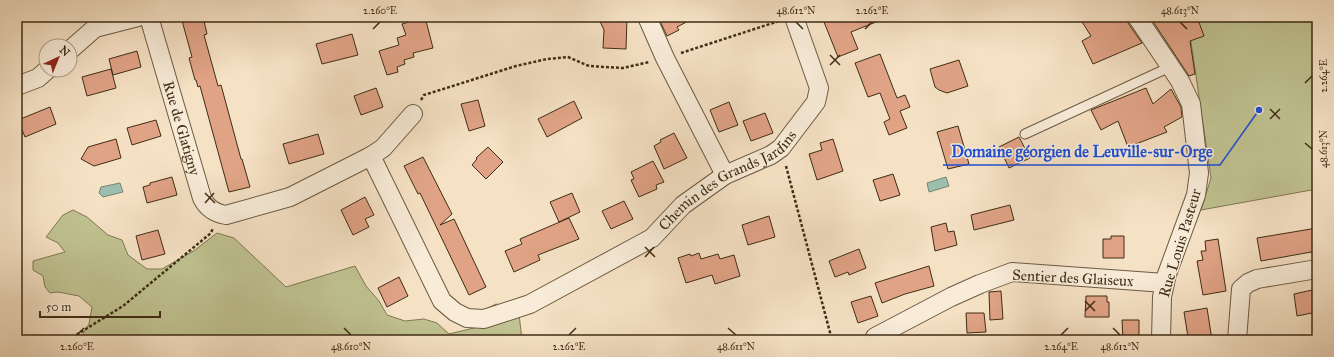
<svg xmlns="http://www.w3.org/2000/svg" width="1334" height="357" font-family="'IM FELL Great Primer',serif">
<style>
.green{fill:#c0c291;stroke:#807853}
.water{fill:#9dbeae;stroke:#778471}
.building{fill:#e0a386;stroke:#3f2d15}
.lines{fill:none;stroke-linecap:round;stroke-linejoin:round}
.service-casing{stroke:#6c5a41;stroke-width:11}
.minor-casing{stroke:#6c5a41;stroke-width:20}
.path{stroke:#3f2d15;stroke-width:2.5;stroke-dasharray:3 2;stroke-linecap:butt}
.service{stroke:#f8ecd9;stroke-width:9}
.minor{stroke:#f8ecd9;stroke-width:18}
.ticks{fill:none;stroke:#3f2d15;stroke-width:1.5}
.labels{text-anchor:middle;stroke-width:3;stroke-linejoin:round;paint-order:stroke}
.street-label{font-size:15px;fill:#3f2d15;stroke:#f8ecd9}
.leader{fill:none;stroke:#1d4ed8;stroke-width:1.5}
.callout-dot{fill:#1d4ed8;stroke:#f8ecd9;stroke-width:1.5}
.callout-label{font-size:16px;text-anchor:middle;font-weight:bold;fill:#1d4ed8;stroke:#f8ecd9;stroke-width:3;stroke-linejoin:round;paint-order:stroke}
.neatline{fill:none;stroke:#3f2d15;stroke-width:1.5}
.ticks-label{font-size:10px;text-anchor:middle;fill:#3f2d15}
</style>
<rect width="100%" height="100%" fill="#f5e1c4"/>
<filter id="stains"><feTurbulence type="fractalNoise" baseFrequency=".005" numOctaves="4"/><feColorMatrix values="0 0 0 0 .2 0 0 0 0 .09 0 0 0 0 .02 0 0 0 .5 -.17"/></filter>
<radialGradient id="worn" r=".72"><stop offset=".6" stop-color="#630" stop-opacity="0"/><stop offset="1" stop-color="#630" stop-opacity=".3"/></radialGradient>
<path class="green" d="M1181 17H1317V189L1201 210 1211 178 1191 42Z
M73 210 87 217 108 235 122 240 128 255 147 269H162L195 250 217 233 234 238 286 287 355 266 366 286 379 301 387 315 405 321 424 319 437 323 449 334 474 328 484 310 496 304 511 307 519 314 522 340H79L89 324 92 307 79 296 58 292 50 293 45 287 43 276 33 270V261L65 252 58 243 46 237 63 215Z"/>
<path class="water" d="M946 177 949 186 929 192 927 183Z
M120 183 123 192 103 197 99 193 101 187Z"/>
<path class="building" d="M181 17H203L207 34 204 35 218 86 221 85 241 159H242L250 187 229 192 200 86 198 87 196 80H195L189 58 192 57Z
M410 17H425L433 48 413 53 414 57 404 60 405 64 397 67 398 72 387 75 379 51 399 45 397 38 406 35 402 24 412 21Z
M598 17H627L626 49 603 48 604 30Z
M658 17H696L677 27 679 30 667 36Z
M822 17H886V18L851 32 858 49 838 57Z
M1079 17H1127L1128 23 1142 43 1093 64 1082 41 1091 36Z
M1150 17H1197L1204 36 1190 41 1195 74 1189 76Z
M352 34 358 55 322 64 316 44Z
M137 51 141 67 113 75 109 59Z
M880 54 897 98 905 95 910 107 900 111 907 128 889 135 884 122 890 119 880 93 868 97 855 63Z
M959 60 968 86 947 93 939 90 935 87 930 69Z
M111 69 116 88 87 96 82 77Z
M376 88 383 107 361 115 354 96Z
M1146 88 1153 104 1171 89 1181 107 1182 117 1164 127 1167 132 1128 147 1118 121 1101 130 1091 110Z
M478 100 485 126 469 131 461 104Z
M574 101 582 118 547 137 538 119Z
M729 102 738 125 719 132 710 110Z
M50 107 56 124 25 137 18 120Z
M765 113 773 133 751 141 743 121Z
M156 120 161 136 132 145 127 128Z
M958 126 969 164 948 169 937 132Z
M674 133 687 158 664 169 654 146 661 142 660 140Z
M318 134 324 154 289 164 283 144Z
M1019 137 1030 158 1009 168 999 147Z
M116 139 121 158 94 166 81 159 88 147Z
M833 139 843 171 817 180 809 154 822 150 820 143Z
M488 147 503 162 486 179 472 165 477 159 476 158Z
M423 157 452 214 440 225 454 219 486 287 469 295 420 193 418 194 404 166Z
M653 161 664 182 656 185 657 189 639 197 631 180 634 179 631 172Z
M893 174 900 195 880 201 873 180Z
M172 177 177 195 147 203 143 187 150 185V183Z
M572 193 580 212 559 222 550 202Z
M365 197 374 215 365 219 369 227 353 235 341 210Z
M624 201 633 219 611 229 602 211Z
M1010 205 1014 220 974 230 971 215Z
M769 216 775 237 748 245 742 225Z
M569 218 579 239 538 255 540 260 514 272 505 251 522 244 520 239Z
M946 223 948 232 954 231 957 245 935 251 931 227Z
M1317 228V251L1261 261 1257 238Z
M158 230 165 254 142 260 136 236Z
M1111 236H1124V258H1103V239H1111Z
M1218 239 1226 291 1203 295 1197 261 1203 260 1201 251H1206L1205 241Z
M859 249 866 268 849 275 848 272 835 277 829 261Z
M699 253 701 259 718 254 720 259 734 255 740 276 715 284 712 275 686 283 678 258 690 254 691 256Z
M929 266 934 286 905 294 882 303 875 283Z
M399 277 408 296 387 307 378 288Z
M1317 289V312L1297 316 1294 294Z
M1001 291 1003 319 990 320 989 292Z
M871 296 878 316 858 323 851 302Z
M1086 296H1107V302H1109V317H1085Z
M1207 308 1212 340H1191V337H1188L1184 312Z
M966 313H984L986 332 967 333Z
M1122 320H1139V340H1123Z"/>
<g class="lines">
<defs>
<path id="service" d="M1025 134 1170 67"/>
<g id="minor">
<path id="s1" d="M149 17 202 198C207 208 214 213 226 215L290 197 371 156 442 301 455 312 467 318 484 319 530 304 652 238 683 205 725 175 771 155 781 148 816 102 819 88 794 17"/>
<path d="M647 17 665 58 725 175"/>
<path d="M1137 17 1180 81 1191 104 1199 173 1196 195 1167 274 1162 297 1161 340"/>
<path d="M70 50 95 28 138 17"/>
<path d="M17 86 38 78 47 70"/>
<path d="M371 156 383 148 413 114"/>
<path d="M875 337 951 297 980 284 1012 272 1165 283"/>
<path d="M1237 340 1241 289 1248 283 1257 279 1317 269"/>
</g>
</defs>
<use href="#service" class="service-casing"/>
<use href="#minor" class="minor-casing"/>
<path class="path" d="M681 53 779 21
M421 100 424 95 516 66 547 59 568 57 589 66 623 68 649 62
M786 166 832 340
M68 340 123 306 211 233 213 228"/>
<use href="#service" class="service"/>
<use href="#minor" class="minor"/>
</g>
<path class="ticks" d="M796 22 803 29M1180 22 1187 29M373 29 380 22M865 29 872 22M830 55 840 65M830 65 840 55M1305 83 1312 76M1270 109 1280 119M1270 119 1280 109M1305 143 1312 149M205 193 215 203M205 203 214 193M645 247 655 257M645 257 654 247M1085 301 1095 311M1085 311 1095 301M344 328 351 335M728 328 736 335M1113 328 1120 335M77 335 84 328M569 335 576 328M1061 335 1068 328"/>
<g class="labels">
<g class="street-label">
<text dy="5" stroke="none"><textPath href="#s1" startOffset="116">Rue de Glatigny</textPath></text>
<text dy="5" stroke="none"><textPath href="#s1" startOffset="869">Chemin des Grands Jardins</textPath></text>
<text transform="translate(1180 243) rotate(-73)" y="5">Rue Louis Pasteur</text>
<text transform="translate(1073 278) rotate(3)" y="5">Sentier des Glaiseux</text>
</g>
</g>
<path class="leader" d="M1259 110L1220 165H943"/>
<circle class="callout-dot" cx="1259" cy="110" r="4"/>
<g class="callout-label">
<text x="1082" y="157">Domaine géorgien de Leuville-sur-Orge</text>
</g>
<rect width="1334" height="357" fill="none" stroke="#f5e1c4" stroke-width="44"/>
<g transform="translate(58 58) rotate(44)"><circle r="19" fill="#f8ecd9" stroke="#aea08b"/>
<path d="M0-3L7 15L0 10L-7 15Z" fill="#8f2418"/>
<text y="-6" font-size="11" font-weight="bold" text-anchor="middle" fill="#3f2d15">N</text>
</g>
<path d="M40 311v6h120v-6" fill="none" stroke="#3f2d15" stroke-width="2"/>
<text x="46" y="311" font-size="12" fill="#3f2d15" stroke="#f8ecd9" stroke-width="3" paint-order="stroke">50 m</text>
<rect x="22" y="22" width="1290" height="313" class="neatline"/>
<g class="ticks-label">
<text x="380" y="14">2.260°E</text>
<text x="796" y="14">48.612°N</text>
<text x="872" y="14">2.262°E</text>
<text x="1180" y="14">48.613°N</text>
<text transform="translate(1323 76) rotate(-90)" y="4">2.264°E</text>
<text transform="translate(1323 149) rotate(-90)" y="4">48.613°N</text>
<text x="77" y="350">2.260°E</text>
<text x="351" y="350">48.610°N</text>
<text x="569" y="350">2.262°E</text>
<text x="736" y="350">48.611°N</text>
<text x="1061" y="350">2.264°E</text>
<text x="1120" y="350">48.612°N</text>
</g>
<rect width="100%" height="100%" filter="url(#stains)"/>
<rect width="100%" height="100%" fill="url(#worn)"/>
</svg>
